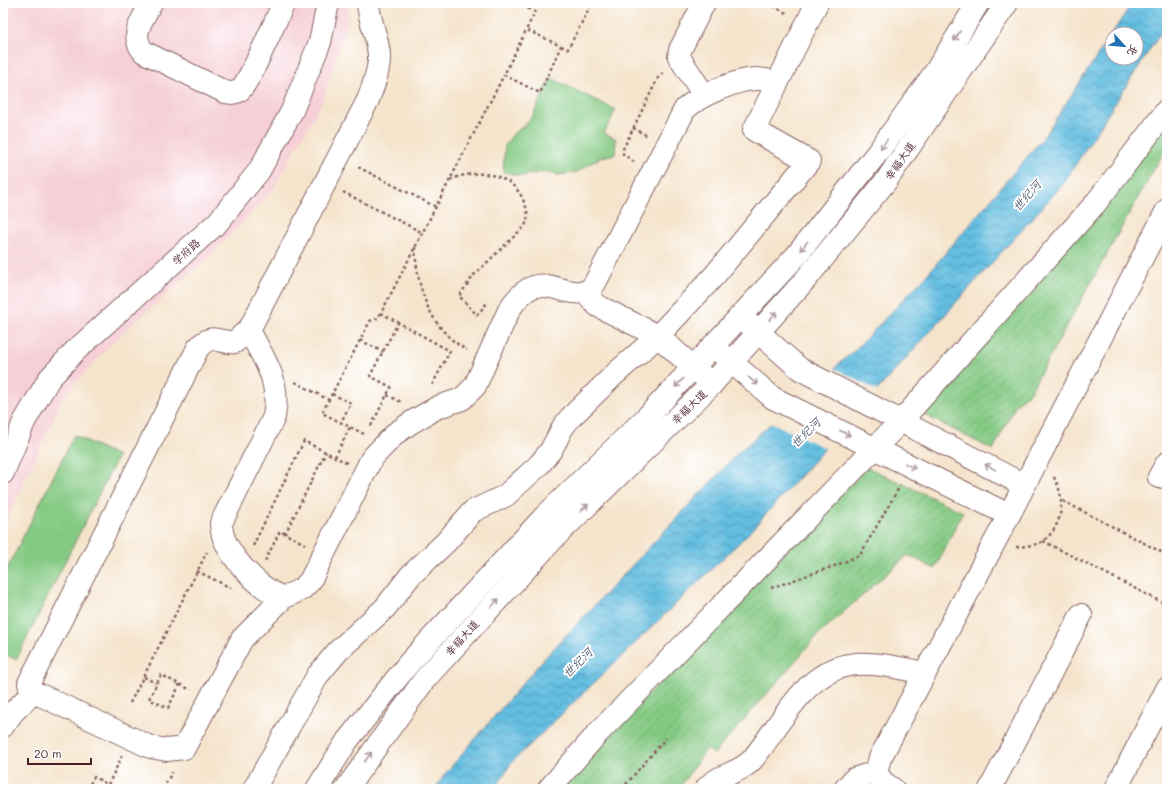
<svg xmlns="http://www.w3.org/2000/svg" width="1170" height="792" font-family="Mali,'LXGW WenKai TC',sans-serif">
<style>
.built{fill:#f6cfd7}
.park{fill:#85ca84;stroke:#687458}
.garden{fill:url(#garden-furrows);stroke:#687458}
.water{fill:url(#water-waves);stroke:#566e86;fill-rule:evenodd}
.pier{fill:#f5e4cc}
.lines{fill:none;stroke-linecap:round;stroke-linejoin:round}
.minor-casing{stroke:#866463;stroke-width:24}
.major-casing{stroke:#866463;stroke-width:24}
.path{stroke:#866463;stroke-width:2.5;stroke-dasharray:3 3;stroke-linecap:butt}
.minor{stroke:#fff;stroke-width:22}
.major{stroke:#fff;stroke-width:22}
.oneway{stroke:#ae9aa0}
.labels{text-anchor:middle;stroke-width:4;stroke-linejoin:round;paint-order:stroke}
.street-label{font-size:11px;fill:#4a1f2b;stroke:#fff}
.water-label{font-size:12px;font-style:italic;fill:#545e73;stroke:#fff}
</style>
<defs>
<pattern id="garden-furrows" width="10" height="10" patternUnits="userSpaceOnUse"><rect width="10" height="10" fill="#85ca84"/><path d="M-1 1l2-2M0 10L10 0M9 11l2-2" fill="none" stroke="#74ad72"/></pattern>
<pattern id="water-waves" width="16" height="10" patternUnits="userSpaceOnUse"><rect width="16" height="10" fill="#62bde0"/><path d="M0 5q4-4 8 0t8 0" fill="none" stroke="#5399b6"/></pattern>
</defs>
<rect width="100%" height="100%" fill="#fff"/>
<filter id="ink" filterUnits="userSpaceOnUse"><feTurbulence type="fractalNoise" baseFrequency=".025" numOctaves="2"/><feDisplacementMap in="SourceGraphic" scale="8" xChannelSelector="R" yChannelSelector="G"/><feConvolveMatrix kernelMatrix="1 2 1 2 8 2 1 2 1" color-interpolation-filters="sRGB"/></filter>
<filter id="wash" filterUnits="userSpaceOnUse"><feTurbulence type="fractalNoise" baseFrequency=".012" numOctaves="4" result="noise"/><feDisplacementMap in="SourceGraphic" scale="16" xChannelSelector="R" yChannelSelector="G"/><feGaussianBlur stdDeviation="0.9" result="paint"/><feColorMatrix in="noise" values="0 0 0 0 0 0 0 0 0 0 0 0 0 0 0 0 0 1.4 0 .05"/><feComposite in="paint" operator="in"/></filter>
<g filter="url(#wash)">
<rect width="100%" height="100%" fill="#f5e4cc"/>
<path class="built" d="M3 3H349L347 24 322 102 272 191 213 253 112 343 64 396 3 527Z"/>
<path class="park" d="M551 78 616 110 604 133 616 139 615 154 601 157 577 172 559 175 542 172 521 176 503 172 505 145 514 133 525 125 533 115Z
M74 435 118 456 16 660 3 653V577Z"/>
<path class="garden" d="M1167 119V146L1030 392 1016 404 993 450 921 413Z
M867 467 963 512 935 569 908 555 819 634 714 754 707 749 678 789H563L605 739Z"/>
<path class="water" d="M1132 3H1167V23L1063 184 746 536 511 763 495 789H435L445 774 541 662 740 451 857 348 925 277 1043 138ZM1112 34H1136V58H1112Z"/>
<path class="pier" d="M832 367 878 391 827 449 770 422Z"/>
</g>
<g filter="url(#ink)">
<g class="lines">
<defs>
<path id="minor" d="M151 3C142 21 129 35 144 52L225 92C230 93 235 94 240 90 250 81 276 19 284 3
M368 3C369 21 378 37 379 55 380 69 373 86 368 100L250 328 235 342C217 344 214 331 198 348L29 683 30 687 34 692 150 747 167 750 184 748 242 639 283 598 302 589 310 581 372 458 396 433 412 422 438 407 462 399 475 386 509 310C538 265 555 297 588 292L595 283 685 109C700 95 735 80 756 79 763 78 771 82 777 83
M704 95 679 57 680 50 704 3
M740 316 800 369 1024 485
M252 336C268 366 280 382 274 417L221 523C221 551 258 588 283 598
M713 346 773 398 1009 515
M712 384 658 336 714 276 809 161 754 130 817 3
M3 473 24 422 49 379 75 351 218 222 259 171 292 111 320 42 328 3
M1159 477 1167 463
M3 726 13 712 34 692
M254 789 318 675 338 651 385 608 410 576 446 542 473 511 505 496 539 465 551 450 563 427 570 418 615 374 658 336 598 306 591 299 587 292
M549 789 598 733 901 421 1095 204 1167 110
M706 789C718 774 739 774 752 760 781 725 805 668 856 664 878 662 903 669 925 673
M845 789 854 779 876 772
M893 789 883 782 876 772 880 758 1009 515 1167 210
M990 789 1081 615
M1116 789 1167 689"/>
<path id="major" d="M317 789 347 741 409 663 545 516 648 416 796 256 878 152 936 71 978 3
M346 789 425 679 555 537 712 384 806 279 886 181 1007 3"/>
</defs>
<use href="#minor" class="minor-casing"/>
<use href="#major" class="major-casing"/>
<path class="path" d="M517 3 535 12 504 75 540 93 561 46 527 30
M768 3 788 14
M561 46 568 49 592 3
M633 128 648 136
M634 162 623 154V149L658 78 663 73
M358 167 436 207
M450 180C476 168 513 172 524 202 528 211 529 217 525 226L474 275 459 296 477 315 487 303
M343 192 423 233
M415 247C417 288 429 329 467 350
M381 313 450 351 431 387
M360 340 383 352
M295 382 329 400
M332 394 351 403 341 422
M387 395 403 403
M371 426 391 387 370 376 398 323
M364 434 322 413 370 321 378 318 381 313 504 75
M335 457 350 427
M1063 501 1167 555
M285 534 326 452
M1043 541 1167 605
M253 546 304 441 347 463
M1016 547C1025 546 1035 546 1043 541 1064 526 1066 495 1053 476
M265 561 280 531 305 544
M197 571 231 588
M771 588 837 565 860 555 900 486
M144 677 156 683
M180 684 168 708 149 699 161 675 191 690
M130 703 207 552
M108 785 122 756
M87 789 94 777 116 789
M163 789 172 772
M622 789 666 738"/>
<use href="#minor" class="minor"/>
<use href="#major" class="major"/>
</g>
<defs><path id="oneway-shaft" d="M-6 0H5M1.5-3L5.5 0L1.5 3" fill="none" stroke-width="1.6" stroke-linecap="round" stroke-linejoin="round"/></defs>
<g class="oneway">
<use href="#oneway-shaft" transform="translate(957 36) rotate(122)"/>
<use href="#oneway-shaft" transform="translate(884 144) rotate(125)"/>
<use href="#oneway-shaft" transform="translate(804 246) rotate(128)"/>
<use href="#oneway-shaft" transform="translate(773 316) rotate(-48)"/>
<use href="#oneway-shaft" transform="translate(753 381) rotate(41)"/>
<use href="#oneway-shaft" transform="translate(679 383) rotate(133)"/>
<use href="#oneway-shaft" transform="translate(845 433) rotate(27)"/>
<use href="#oneway-shaft" transform="translate(910 466) rotate(26)"/>
<use href="#oneway-shaft" transform="translate(990 467) rotate(-152)"/>
<use href="#oneway-shaft" transform="translate(584 508) rotate(-44)"/>
<use href="#oneway-shaft" transform="translate(495 603) rotate(-48)"/>
<use href="#oneway-shaft" transform="translate(368 757) rotate(-54)"/>
</g>
</g>
<g class="labels">
<g class="street-label">
<text transform="translate(900 161) rotate(-55)" y="4">幸福大道</text>
<text transform="translate(186 252) rotate(-42)" y="4">学府路</text>
<text transform="translate(689 407) rotate(-44)" y="4">幸福大道</text>
<text transform="translate(462 638) rotate(-48)" y="4">幸福大道</text>
</g>
<g class="water-label">
<text transform="translate(1027 196) rotate(-49)" y="4">世纪河</text>
<text transform="translate(806 433) rotate(-45)" y="4">世纪河</text>
<text transform="translate(578 663) rotate(-45)" y="4">世纪河</text>
</g>
</g>
<rect width="1170" height="792" fill="none" stroke="#fff" stroke-width="16"/>
<g transform="translate(1124 46) rotate(117)"><circle r="19" fill="#ffffff" stroke="#b7a5aa"/>
<path d="M0-3L7 15L0 10L-7 15Z" fill="#1f6fb2"/>
<text y="-6" font-size="11" font-weight="bold" text-anchor="middle" fill="#4a1f2b">北</text>
</g>
<path d="M28 758v6h63v-6" fill="none" stroke="#4a1f2b" stroke-width="2"/>
<text x="34" y="758" font-size="12" fill="#4a1f2b" stroke="#ffffff" stroke-width="3" paint-order="stroke">20 m</text>
</svg>
